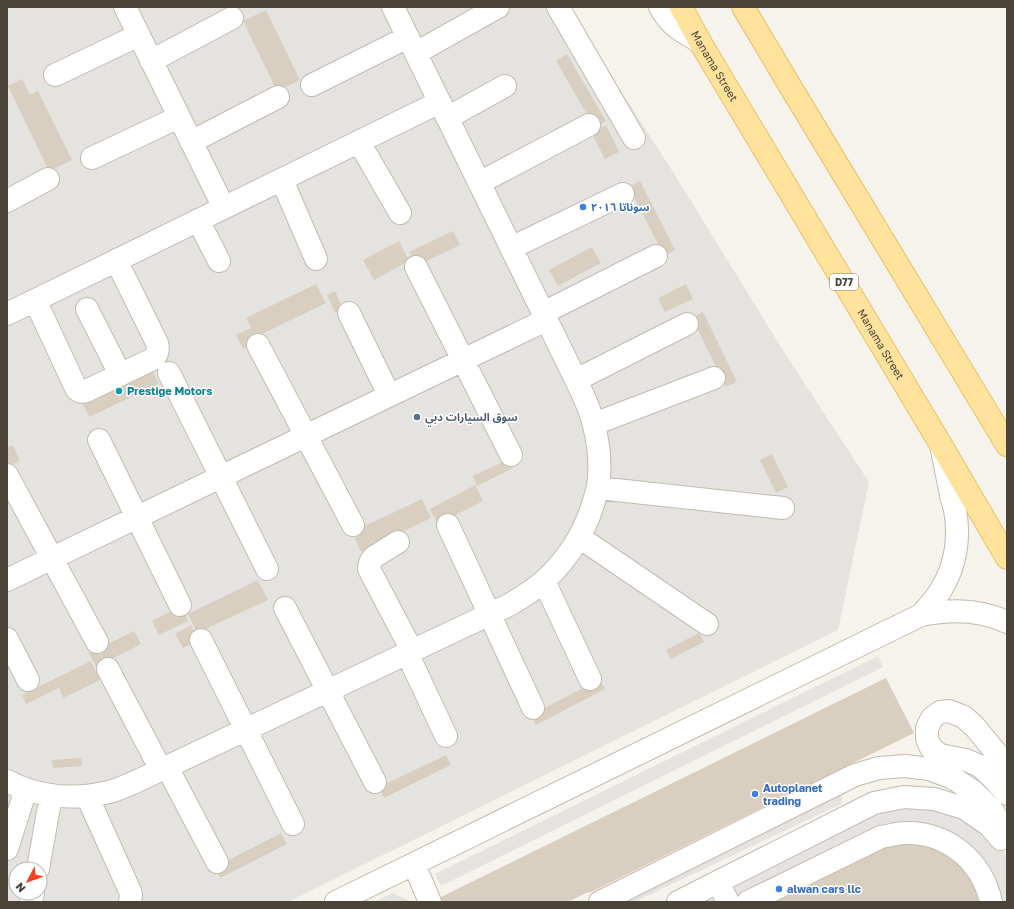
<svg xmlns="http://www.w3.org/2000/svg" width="1014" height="909" font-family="'Golos Text','Noto Sans Arabic',sans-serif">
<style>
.parking{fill:#e5e3e0;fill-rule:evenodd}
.building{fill:#d8cfc1}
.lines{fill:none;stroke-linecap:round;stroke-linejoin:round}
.minor-casing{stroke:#c2bbae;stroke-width:24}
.major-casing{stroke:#e6c16a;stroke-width:24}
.minor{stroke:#fff;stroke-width:22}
.major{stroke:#ffe39c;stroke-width:22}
.shop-dot{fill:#3f7fe0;stroke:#fff;stroke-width:1.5}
.culture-dot{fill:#0f9aa8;stroke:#fff;stroke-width:1.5}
.service-dot{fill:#5c6f8a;stroke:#fff;stroke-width:1.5}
.labels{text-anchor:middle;stroke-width:3;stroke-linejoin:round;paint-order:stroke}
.shield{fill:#fff;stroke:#817c74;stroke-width:1}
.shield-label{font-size:10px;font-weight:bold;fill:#4b4439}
.street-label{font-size:11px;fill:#4b4439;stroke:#fff}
.shop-label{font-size:11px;font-weight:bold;fill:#366cbe;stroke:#fff;text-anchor:start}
.culture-label{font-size:11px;font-weight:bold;fill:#0d838f;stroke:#fff;text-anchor:start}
.service-label{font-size:11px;font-weight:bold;fill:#4e5e75;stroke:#fff;text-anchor:start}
</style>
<rect width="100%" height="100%" fill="#f6f3ec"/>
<path class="parking" d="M7 7H570L585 35 673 172 784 352 869 482 838 630 288 902H7ZM16 869H40V893H16Z
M878 656 883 667 441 886 435 874Z
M846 781 841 804 634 902H594Z
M944 803 995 837 1007 857V902H661L867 805Z
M393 893 408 900 409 902H374Z"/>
<path class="building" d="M266 10 300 80 277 91 243 21Z
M567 54 606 121 595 128 556 61Z
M22 79 30 95 38 91 72 160 49 171 8 86Z
M606 125 619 152 605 159 591 132Z
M640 181 675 250 664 256 629 187Z
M453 231 460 245 416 266 409 252Z
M399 241 409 261 374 280 363 260Z
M592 247 601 263 558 286 549 270Z
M316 284 326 303 256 337 258 342 243 349 236 335 251 328 246 318Z
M686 284 693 299 665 312 658 298Z
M335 291 343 309 335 313 327 295Z
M703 312 737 382 726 387 692 318Z
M150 365 159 384 89 417 80 398Z
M13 445 20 461 7 467V448Z
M772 454 788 487 776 493 760 460Z
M509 459 513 468 477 486 473 476Z
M475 485 483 501 438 524 430 509Z
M422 499 431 518 361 552 352 532Z
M258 580 268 600 197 633 188 614Z
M181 606 188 621 159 635 152 621Z
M191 625 198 640 183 648 175 634Z
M134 631 141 644 96 667 89 653Z
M699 633 704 642 671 659 666 650Z
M91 661 100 680 63 698 59 688 26 704 22 695Z
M886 678 914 733 589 893 588 892 568 902H438L437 899Z
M600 679 605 689 536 725 531 715Z
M446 755 451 765 384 798 379 787Z
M81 758 82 766 53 768 52 760Z
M281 833 287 844 220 878 215 867Z
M906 841 930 845 963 864 977 886 980 902H768L883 846Z"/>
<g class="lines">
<defs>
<path id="minor" d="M125 7 224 208
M558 7 634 138
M660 7C670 26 682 31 700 42
M416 53 498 7
M151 61 232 18
M55 75 139 35
M312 85 408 37
M447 118 505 86
M191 142 278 97
M359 142 400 213
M92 158 179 117
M282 180 316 259
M479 183 589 125
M7 201 48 179
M198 220 219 261
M511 248 623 194
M416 267 511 455
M35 300 75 386C77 391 80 393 86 391L153 359C158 354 159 350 157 343L116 260
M87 309 120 374
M349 313 389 395
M543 313 656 256
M7 314 440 102
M258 345 353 525
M169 373 267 569
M576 380 687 324
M594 424 714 378
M99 440 180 605
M7 475 97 642
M598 488 783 508
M448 525 533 708
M579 537 707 624
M398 542 374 557C370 561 369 564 369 569L412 651
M7 580 546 320
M544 581 590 679
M285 608 375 782
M921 615C929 606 937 598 942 588 956 565 960 536 955 510 954 505 952 500 951 495 948 480 945 465 942 450
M7 639 28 680
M201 640 293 824
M407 653 446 736
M108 669 161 770
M1007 766 975 727 964 717 949 711 940 712 932 718 927 728V739L931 748 940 755 966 760 980 766 991 776 1007 794
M167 767 217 862
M7 781C38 798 76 800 109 792 117 790 125 786 133 783L509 605C521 598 533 591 544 581 568 559 585 532 594 501 595 497 597 492 598 487 601 466 599 445 594 426 591 410 583 395 576 380L393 7
M87 796 130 891 131 895 130 902
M7 849 26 789
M414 864 430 902
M38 869 51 795
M718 882 728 902
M31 902 33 893
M336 902 921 615C950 609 980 609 1007 622
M600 902 855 775 879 768 905 766 929 769 953 778 974 792 992 810 1007 835
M678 902 874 803 904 797 934 799 964 808 989 825 1001 839
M748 902 881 837C889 836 898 833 905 833 948 832 982 861 991 902"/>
<g id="major">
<path id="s1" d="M681 7 700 42 941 445 1007 558"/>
<path d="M743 7 790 86 1007 445"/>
</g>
</defs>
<use href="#minor" class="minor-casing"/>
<use href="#major" class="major-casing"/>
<use href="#minor" class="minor"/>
<use href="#major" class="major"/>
</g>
<g class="shop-dot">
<circle cx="583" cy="207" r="4"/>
<circle cx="755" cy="794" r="4"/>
<circle cx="779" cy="889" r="4"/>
</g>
<circle class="culture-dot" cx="119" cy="391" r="4"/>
<circle class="service-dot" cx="417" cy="417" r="4"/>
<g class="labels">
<rect class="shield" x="830" y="274" width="28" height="16" rx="3"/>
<g class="shield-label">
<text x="844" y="286">D77</text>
</g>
<g class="street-label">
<text dy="4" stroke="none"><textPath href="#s1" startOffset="68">Manama Street</textPath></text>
<text dy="4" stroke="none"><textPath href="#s1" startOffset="392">Manama Street</textPath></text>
</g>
<g class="shop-label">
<text x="591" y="211">سوناتا ٢٠١٦</text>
<text x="763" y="792">Autoplanet<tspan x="763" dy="13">trading</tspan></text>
<text x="787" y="893">alwan cars llc</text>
</g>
<g class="culture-label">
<text x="127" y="395">Prestige Motors</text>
</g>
<g class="service-label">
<text x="425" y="421">سوق السيارات دبي</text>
</g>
</g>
<rect width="1014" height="909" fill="none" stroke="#4b4439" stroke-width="16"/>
<g transform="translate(28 881) rotate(229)"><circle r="19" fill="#ffffff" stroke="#b7b4b0"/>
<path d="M0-3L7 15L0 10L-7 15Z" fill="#fc3f1d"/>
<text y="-6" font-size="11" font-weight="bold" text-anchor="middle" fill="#4b4439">N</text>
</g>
</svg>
